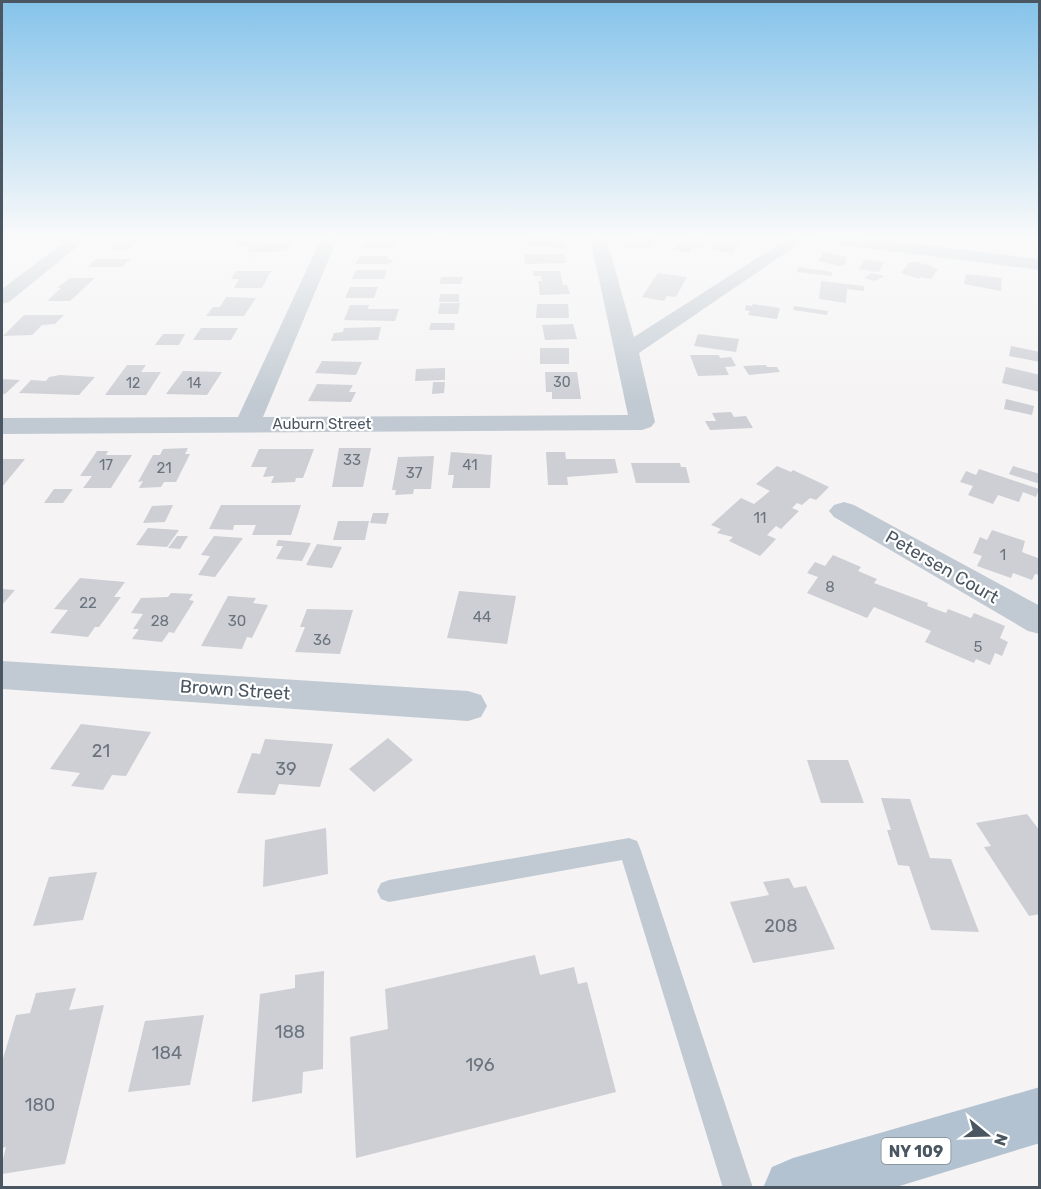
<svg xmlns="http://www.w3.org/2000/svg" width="1041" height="1189" font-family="Rubik,sans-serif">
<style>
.building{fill:#cdcfd5}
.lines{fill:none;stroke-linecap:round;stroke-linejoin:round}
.lane{fill:#c1cad2;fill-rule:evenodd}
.street{fill:#c1cad2;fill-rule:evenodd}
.secondary{fill:#c1cbd6;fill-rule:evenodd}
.primary{fill:#b3c2d1;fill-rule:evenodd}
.labels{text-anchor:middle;stroke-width:4.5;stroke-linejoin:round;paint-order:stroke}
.far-number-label{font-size:14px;fill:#6b747e}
.far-street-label{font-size:15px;fill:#4a5661;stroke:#fff}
.number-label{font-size:15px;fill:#6b747e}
.shield{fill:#fff;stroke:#808990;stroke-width:1.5}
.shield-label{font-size:16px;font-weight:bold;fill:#4a5661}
.street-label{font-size:18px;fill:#4a5661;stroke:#fff}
.near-number-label{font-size:18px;fill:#6b747e}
</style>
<rect width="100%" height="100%" fill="#f5f3f3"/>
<path class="building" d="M538 237H563L565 248 528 246 527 238Z
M630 237H658L650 248 622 247Z
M683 237H705L708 238 701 249 692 248 689 252 672 250 677 247Z
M430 238H455L454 244 428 243Z
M718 238 740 241 733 253 709 250Z
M239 239 258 240 253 246 234 245Z
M368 239 397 240 393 248H363Z
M118 240H138L129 250H108Z
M261 244H291L287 251 247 252 251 246Z
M823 252 847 257 845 265 839 266 818 261Z
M524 254H564L566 263 525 264Z
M360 256H389L388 260H393L391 263 386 264H355Z
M96 259H131L122 267H87Z
M864 259 884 262 879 272 859 269Z
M915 262 933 266 931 267 938 269 931 279 920 277 919 279 901 273 909 263Z
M798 267 832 272V276L797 272Z
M356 270H387L384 279H352Z
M236 271H271L262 288H234L239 279H231Z
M533 271H560L563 285H567L570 294 540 295 538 281H542L541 276H534Z
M658 273 687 277 676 297 667 296 664 301 642 297Z
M872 273 884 276 875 281 864 278Z
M966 274 1002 278 1001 291 964 284Z
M441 277H463L461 284H440Z
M70 278H95L70 301H47L61 288H57Z
M821 281 864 286V291L847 289 846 303 819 299Z
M350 287H378L374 298H345Z
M440 294H459V302H439Z
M226 297 256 298 244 316H206L213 307H220Z
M440 303H460L458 314H438Z
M537 304H568L569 318H536Z
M753 304 780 308 777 319 748 315 750 311 745 310 746 305 752 306Z
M350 305H369L368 309H399L395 321 344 320Z
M794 306 828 311 827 315 793 310Z
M24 315H64L55 324 42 325 32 335 3 336Z
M431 323H455L454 330H429Z
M573 324 577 339 545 340 542 325Z
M381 327 378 340 331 341 334 333 343 332 344 328Z
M201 328H238L231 340H193Z
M163 334H185L179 345H155Z
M698 334 739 339 736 352 694 346Z
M1011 346 1040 352V362L1009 356Z
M540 348H569V364H540Z
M690 355H719L720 358 731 357 736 366 725 367 729 375 698 376Z
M322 361 362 362 356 375 315 373Z
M127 365H146L141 372H161L146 395H105Z
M766 365 767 367H777L780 372 749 375 743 366Z
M1006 367 1040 375V392L1002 383Z
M445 368V380L415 381 416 369Z
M183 371 222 372 207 395 166 394Z
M545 372H577L581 399H552V392H546Z
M60 375 95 377 79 395 19 393 31 380 46 381 49 377Z
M2 379 20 380 5 394H2Z
M433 382H445L444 393 432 394Z
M317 384 353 385 349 392H356L351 402 308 401Z
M1006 399 1034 406 1032 415 1004 409Z
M731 412 734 417 746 416 753 428 710 430 705 421H716L712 413Z
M188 448 185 454H190L176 482H164L161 487 139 488 143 481 138 482 153 455H160L163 449Z
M339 448H371L363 487H332Z
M259 449H314L303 478H296L295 482 271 483 274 476 263 477 267 467H251Z
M97 451H108L106 455H132L111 488H83L92 476H80Z
M451 452 492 455 490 488H452L454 475H448Z
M546 452H565L566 459H615L618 473 567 477 568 485H548Z
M434 456 431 489H414L413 494 395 495 396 490H392L398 457Z
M2 459H25L2 487Z
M631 463H680L681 467H686L690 483H636Z
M777 466 791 472 793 470 829 487 816 500 810 498 802 505 797 503 792 508 799 511 781 529 776 526 767 535 776 539 760 556 729 541 733 537 717 533 721 529 711 525 741 498 754 504 770 491 756 484Z
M1013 466 1040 474V484L1009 474Z
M979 469 1039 489 1036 497 1023 492 1019 502 998 495 993 504 968 495 973 486 960 482 966 471 976 475Z
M54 489H73L63 503H44Z
M173 505 165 522 143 523 152 506Z
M221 505H301L291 535H252L256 525H234L233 530 209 529Z
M373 513H389L386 524 370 523Z
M338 521H369L365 540H333Z
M148 528 179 530 167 547 136 545Z
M992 530 1025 541 1022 552 1040 559V575L1035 574 1032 580 1013 573 1011 578 977 566 982 556 973 553 980 537 987 540Z
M177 536H188L180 549 168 548Z
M214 536 243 538 215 577 198 575 210 556 201 555Z
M278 540 311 543 302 561 276 559 283 546H276Z
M317 544 342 547 332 568 306 565Z
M833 555 861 567 858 571 877 579 874 583 928 603 927 606 946 613 948 609 971 618 974 613 1005 626 1000 638 1008 642 1002 656 995 653 990 665 976 659 974 663 925 642 931 631 874 607 867 618 807 593 818 577 807 573 815 562 825 566Z
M80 578 125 582 114 597H121L99 627H95L88 637 50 633 68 610 54 609Z
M2 589 15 590 2 605Z
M459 591 516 596 507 644 447 638Z
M171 593 193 594 189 600 194 601 174 633 169 632 162 642 132 639 139 629H133L143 614 131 613 141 598 168 597Z
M228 596 256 598 253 603 268 605 252 638 247 637 242 649 201 646Z
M307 609 353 610 340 654 295 652 305 627H300Z
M81 724 151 732 126 776 112 775 103 790 71 786 80 773 50 769Z
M388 738 413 760 374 792 349 769Z
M265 739 333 744 320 787 279 784 275 795 237 793 252 753 260 754Z
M807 760H848L864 803H821Z
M881 798 910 799 930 858 951 859 979 932 931 930 909 866 898 865 887 830H891Z
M1027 814 1040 831V914L1029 916 984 847 991 846 976 823Z
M326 828 328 874 263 887 265 840Z
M97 872 83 920 33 926 49 877Z
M789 878 794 888 806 886 835 949 753 963 730 902 769 895 763 882Z
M535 955 540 975 574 967 578 984 587 982 616 1092 356 1158 350 1037 388 1029 385 989Z
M324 971 323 1069 303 1072 302 1093 252 1102 260 994 295 988V975Z
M76 988 69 1010 104 1005 65 1164 2 1174V1163L6 1147 2 1148V1062L16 1015 30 1013 36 993Z
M204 1015 190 1085 128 1092 145 1021Z"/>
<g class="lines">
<path class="lane" d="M38 237H76L80 240 76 243H2V238Z
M629 838 637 841 640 848 753 1188H723L622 860 389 902 381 899 377 891 381 883 389 880Z"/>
<path class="street" d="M71 237H89L9 302 2 304V289Z
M322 237H338L263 417 628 415 590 237H606L634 337 790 237H809L639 353 655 422 651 427 642 430 2 434V418L238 417Z
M844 502 854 505 1040 606V634L1028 631 834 517 829 511 834 505Z
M2 661 468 691 481 695 487 706 481 717 468 721 2 689Z"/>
<path class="secondary" d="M810 237H856L1040 259V270L818 242 812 241Z"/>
<path class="primary" d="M1040 1087V1143L893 1188H763L772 1167 793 1158Z"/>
</g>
<linearGradient id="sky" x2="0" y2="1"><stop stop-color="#85c3ea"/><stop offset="0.59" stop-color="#fafafa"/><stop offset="1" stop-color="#fafafa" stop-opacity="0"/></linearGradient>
<rect width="1041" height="403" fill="url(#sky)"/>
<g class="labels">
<g class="far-number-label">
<text x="562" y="387">30</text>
<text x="133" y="388">12</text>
<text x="194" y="388">14</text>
</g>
<g class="far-street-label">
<text x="322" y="429">Auburn Street</text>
</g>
<g class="number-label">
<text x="352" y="465">33</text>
<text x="106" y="470">17</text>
<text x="470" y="470">41</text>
<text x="164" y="473">21</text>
<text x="414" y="478">37</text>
<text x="760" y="523">11</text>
<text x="1003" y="560">1</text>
<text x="830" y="592">8</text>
<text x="88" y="608">22</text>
<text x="482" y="622">44</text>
<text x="160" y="626">28</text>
<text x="237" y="626">30</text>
<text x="322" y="645">36</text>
<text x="978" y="652">5</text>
</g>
<rect class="shield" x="881.5" y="1138" width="69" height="26" rx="4.5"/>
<g class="shield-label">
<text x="916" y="1157">NY 109</text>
</g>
<g class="street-label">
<text transform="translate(942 567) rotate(30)" y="6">Petersen Court</text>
<text transform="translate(235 690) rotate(4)" y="6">Brown Street</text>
</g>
<g class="near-number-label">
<text x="101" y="757">21</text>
<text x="286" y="775">39</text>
<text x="781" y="932">208</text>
<text x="290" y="1038">188</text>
<text x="167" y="1059">184</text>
<text x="480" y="1071">196</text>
<text x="40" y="1111">180</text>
</g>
</g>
<rect width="1041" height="1189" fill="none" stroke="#4a5661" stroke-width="6"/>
<g transform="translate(987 1135) rotate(109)" stroke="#ffffff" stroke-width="4.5" paint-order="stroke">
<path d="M0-4.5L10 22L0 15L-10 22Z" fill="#4a5661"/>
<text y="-9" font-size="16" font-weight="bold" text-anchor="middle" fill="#4a5661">N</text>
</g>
</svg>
